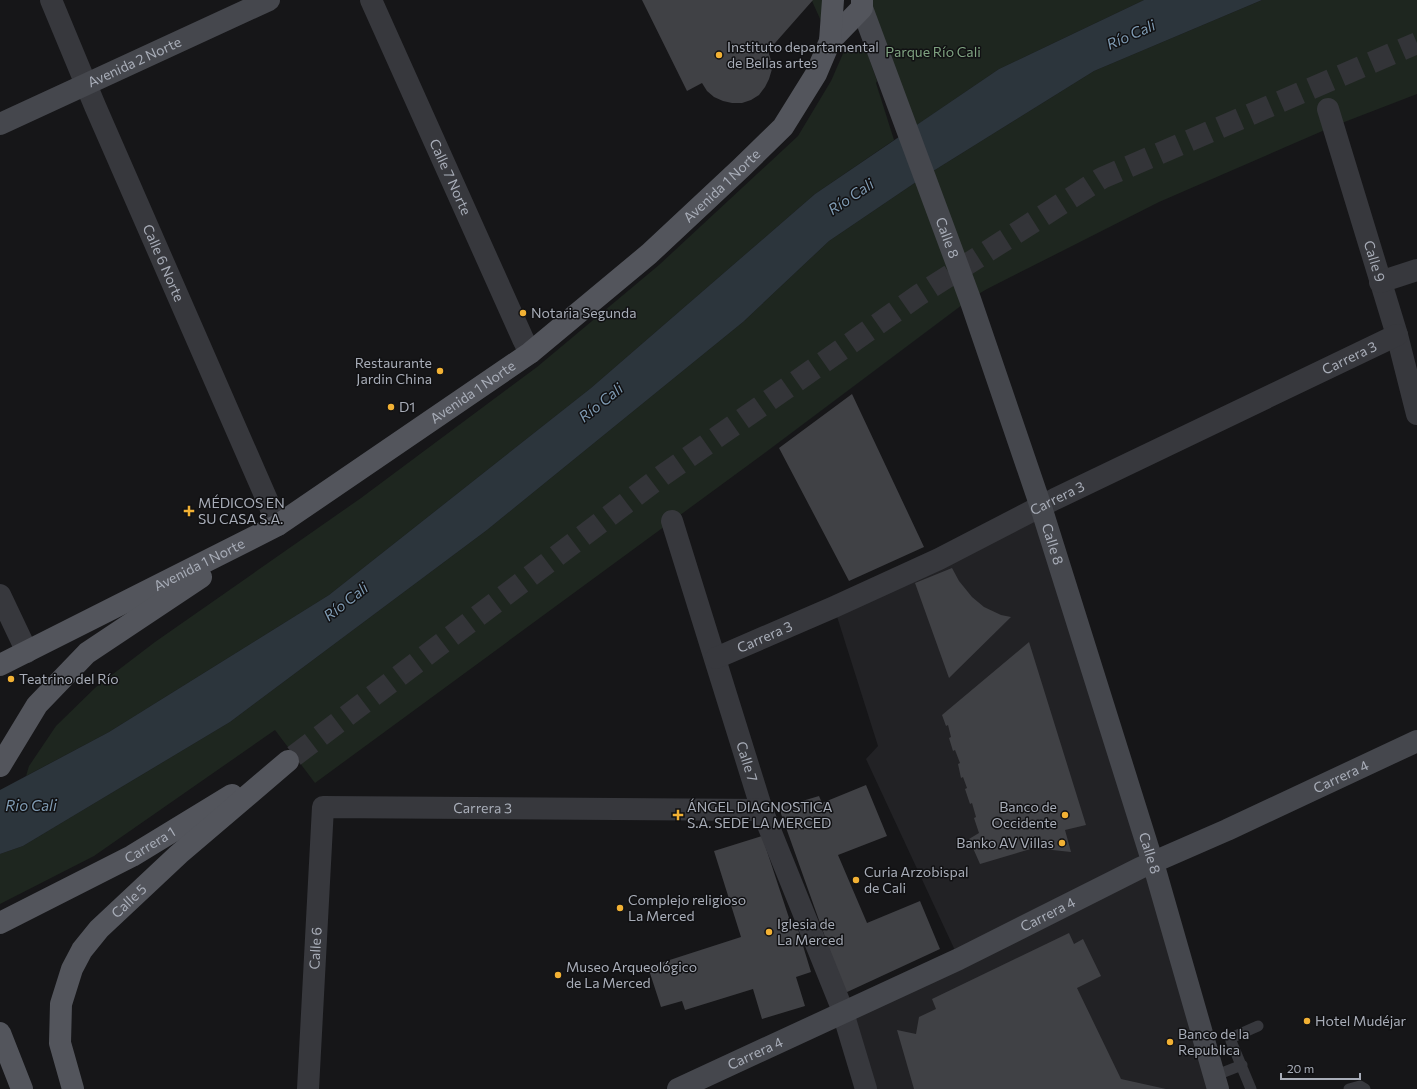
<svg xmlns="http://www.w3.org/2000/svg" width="1417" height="1089" font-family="Commissioner,sans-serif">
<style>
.built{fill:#222225}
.green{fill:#1e261f}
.water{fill:#2c353c}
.building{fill:#404145}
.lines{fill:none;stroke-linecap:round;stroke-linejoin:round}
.primary-tunnel{stroke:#333438;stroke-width:22;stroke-dasharray:22 11;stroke-linecap:butt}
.lane{stroke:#37383d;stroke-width:11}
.street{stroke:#37383d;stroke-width:22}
.secondary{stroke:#45474d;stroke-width:22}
.primary{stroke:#53555c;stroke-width:22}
.poi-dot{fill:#f2b134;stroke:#111113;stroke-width:1.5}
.labels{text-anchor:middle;stroke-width:3;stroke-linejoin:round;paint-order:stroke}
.poi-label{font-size:14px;fill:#a8adb8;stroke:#111113;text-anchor:start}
.park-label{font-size:14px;fill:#7fa381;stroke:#111113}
.street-label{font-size:14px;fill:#a8adb8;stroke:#111113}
.water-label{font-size:15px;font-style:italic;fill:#7f9bb3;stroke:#111113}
</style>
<rect width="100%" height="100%" fill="#161618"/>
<path class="built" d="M1041 507 1218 1089H866L843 1013 959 959 866 759 878 746 834 607Z"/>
<path class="green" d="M812 0H833L830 41 812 1Z
M862 0H1144L999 69 908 131Z
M1262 0H1417V94L1334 126 1159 202 987 289 970 299 766 452 315 783 275 730 94 856 0 904V854L23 846 230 722 487 530 743 322 829 241 922 178 1094 71Z
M856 44 862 45 866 49 877 81 876 83 894 140 815 194 591 388 329 595 109 732 26 776 29 766 56 726 96 687 155 642 361 498 537 367 659 265 798 136 831 81 845 49 851 45Z"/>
<path class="water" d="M1144 0H1262L1094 71 922 178 829 241 743 322 487 530 230 722 23 846 0 854V790L109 732 329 595 591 388 815 194 999 69Z"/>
<path class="building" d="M642 0H813L768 51 771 60 772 69 769 79 765 87 759 95 751 100 742 103H732L723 101 714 97 707 91 702 83 687 91Z
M852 394 924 547 849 581 779 448Z
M952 568 959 581 972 597 984 607 1001 615 1011 617 949 678 915 583Z
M1029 642 1086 825 1065 830 1071 852 1034 848 980 864 969 839 979 833 974 818 976 817 972 803 970 804 965 789 967 788 963 777 961 778 958 764 960 763 955 750 953 751 949 738 951 737 948 725 946 726 942 715Z
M866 785 887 836 838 855 867 923 920 901 940 949 845 993 779 808 819 796 822 803Z
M762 836 792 927 797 926 811 972 796 977 805 1006 762 1019 753 989 685 1010 682 1001 661 1007 648 967 741 937 714 851Z
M1069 933 1074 944 1083 939 1101 976 1077 988 1121 1079 1166 1089H914L897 1030 916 1034 919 1017 936 1009 932 999Z"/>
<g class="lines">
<path class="primary-tunnel" d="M294 756 663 475 919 295 1102 178 1417 43"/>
<path class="lane" d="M1214 1076 1242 1065
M1251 1089 1231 1041 1233 1037 1258 1026
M1349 1089 1360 1086 1365 1089"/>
<g class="street">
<path id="s1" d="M51 0 95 106 278 525"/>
<path id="s2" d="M371 0 523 339 530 353"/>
<path id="s3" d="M1328 109 1397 335 1417 414"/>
<path d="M1380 282 1417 270"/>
<path id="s4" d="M672 521 762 810 841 1006 866 1089"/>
<path d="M0 595 27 652"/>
<path id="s5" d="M716 658 834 607 939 559 1055 499 1397 335"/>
<path id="s6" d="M308 1089 323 807 762 810"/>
</g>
<g class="secondary">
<path id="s7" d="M862 8 970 299 1041 507 1156 873 1218 1089"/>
<path id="s8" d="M0 124 269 0"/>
<path id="s9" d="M678 1089 959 959 1140 868 1227 830 1417 741"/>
</g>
<g class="primary">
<path d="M830 41 862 8V0"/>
<path id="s10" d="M0 665 278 525 530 353 649 254 741 168 783 127 816 74 830 41 833 0"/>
<path d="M0 766 37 705 87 653 201 577"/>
<path id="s11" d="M0 923 132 856 232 795"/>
<path d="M0 1033 22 1089"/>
<path id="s12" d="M73 1089 60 1043 61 1004 72 969 82 950 99 929 179 854 288 761"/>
</g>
</g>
<g class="poi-dot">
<circle cx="719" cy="55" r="4"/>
<circle cx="523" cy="313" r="4"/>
<circle cx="440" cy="371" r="4"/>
<circle cx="391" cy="407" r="4"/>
<path d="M187 505h4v4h4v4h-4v4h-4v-4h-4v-4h4z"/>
<circle cx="11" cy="679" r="4"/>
<path d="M676 809h4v4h4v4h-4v4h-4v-4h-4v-4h4z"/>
<circle cx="1065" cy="815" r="4"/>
<circle cx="1062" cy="843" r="4"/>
<circle cx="856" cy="880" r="4"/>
<circle cx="620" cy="908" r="4"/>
<circle cx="769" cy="932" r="4"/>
<circle cx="558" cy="975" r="4"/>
<circle cx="1307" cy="1021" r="4"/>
<circle cx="1170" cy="1042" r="4"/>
</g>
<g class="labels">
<g class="poi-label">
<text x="727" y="52">Instituto departamental<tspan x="727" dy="16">de Bellas artes</tspan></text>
<text x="531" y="318">Notaria Segunda</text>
<text x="432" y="368" text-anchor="end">Restaurante<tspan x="432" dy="16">Jardin China</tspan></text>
<text x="399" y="412">D1</text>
<text x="198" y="508">MÉDICOS EN<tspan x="198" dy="16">SU CASA S.A.</tspan></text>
<text x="19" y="684">Teatrino del Río</text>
<text x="687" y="812">ÁNGEL DIAGNOSTICA<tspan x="687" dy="16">S.A. SEDE LA MERCED</tspan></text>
<text x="1057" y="812" text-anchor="end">Banco de<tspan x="1057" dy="16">Occidente</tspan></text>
<text x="1054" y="848" text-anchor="end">Banko AV Villas</text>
<text x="864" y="877">Curia Arzobispal<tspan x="864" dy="16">de Cali</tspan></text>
<text x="628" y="905">Complejo religioso<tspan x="628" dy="16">La Merced</tspan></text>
<text x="777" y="929">Iglesia de<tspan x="777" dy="16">La Merced</tspan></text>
<text x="566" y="972">Museo Arqueológico<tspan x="566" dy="16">de La Merced</tspan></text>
<text x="1315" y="1026">Hotel Mudéjar</text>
<text x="1178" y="1039">Banco de la<tspan x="1178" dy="16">Republica</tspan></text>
</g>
<g class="park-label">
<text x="933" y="57">Parque Río Cali</text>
</g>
<g class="street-label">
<text dy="5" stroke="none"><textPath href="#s8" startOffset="148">Avenida 2 Norte</textPath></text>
<text dy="5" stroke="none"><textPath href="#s2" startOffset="194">Calle 7 Norte</textPath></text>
<text dy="5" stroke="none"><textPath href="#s10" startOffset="871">Avenida 1 Norte</textPath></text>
<text dy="5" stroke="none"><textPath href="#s7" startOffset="245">Calle 8</textPath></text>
<text dy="5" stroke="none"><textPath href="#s3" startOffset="159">Calle 9</textPath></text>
<text dy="5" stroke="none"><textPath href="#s1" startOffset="286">Calle 6 Norte</textPath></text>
<text dy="5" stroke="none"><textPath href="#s5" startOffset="701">Carrera 3</textPath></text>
<text dy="5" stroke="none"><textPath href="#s10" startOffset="547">Avenida 1 Norte</textPath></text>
<text dy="5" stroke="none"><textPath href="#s5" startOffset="377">Carrera 3</textPath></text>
<text dy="5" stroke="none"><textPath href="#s7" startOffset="569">Calle 8</textPath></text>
<text dy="5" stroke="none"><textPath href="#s10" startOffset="223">Avenida 1 Norte</textPath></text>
<text dy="5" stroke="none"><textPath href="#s5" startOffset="53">Carrera 3</textPath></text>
<text dy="5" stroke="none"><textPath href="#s4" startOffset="252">Calle 7</textPath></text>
<text dy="5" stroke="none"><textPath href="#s9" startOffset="733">Carrera 4</textPath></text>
<text dy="5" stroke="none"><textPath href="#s6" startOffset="442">Carrera 3</textPath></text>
<text dy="5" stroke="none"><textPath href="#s11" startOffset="169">Carrera 1</textPath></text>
<text dy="5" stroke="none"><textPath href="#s7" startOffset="893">Calle 8</textPath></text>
<text dy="5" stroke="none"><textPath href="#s12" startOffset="213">Calle 5</textPath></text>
<text dy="5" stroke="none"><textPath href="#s9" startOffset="409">Carrera 4</textPath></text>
<text dy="5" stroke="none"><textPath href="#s6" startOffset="141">Calle 6</textPath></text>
<text dy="5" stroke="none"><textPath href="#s9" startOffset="85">Carrera 4</textPath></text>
</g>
<g class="water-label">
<text transform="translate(1131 35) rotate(-24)" y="5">Río Cali</text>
<text transform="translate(851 197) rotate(-34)" y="5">Río Cali</text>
<text transform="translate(601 403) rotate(-39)" y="5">Río Cali</text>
<text transform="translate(346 602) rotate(-38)" y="5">Río Cali</text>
<text x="31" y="811">Rio Cali</text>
</g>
</g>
<path d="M1281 1073v6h79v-6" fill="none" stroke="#a8adb8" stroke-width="2"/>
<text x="1287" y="1073" font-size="12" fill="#a8adb8" stroke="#111113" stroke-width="3" paint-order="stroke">20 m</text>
</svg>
